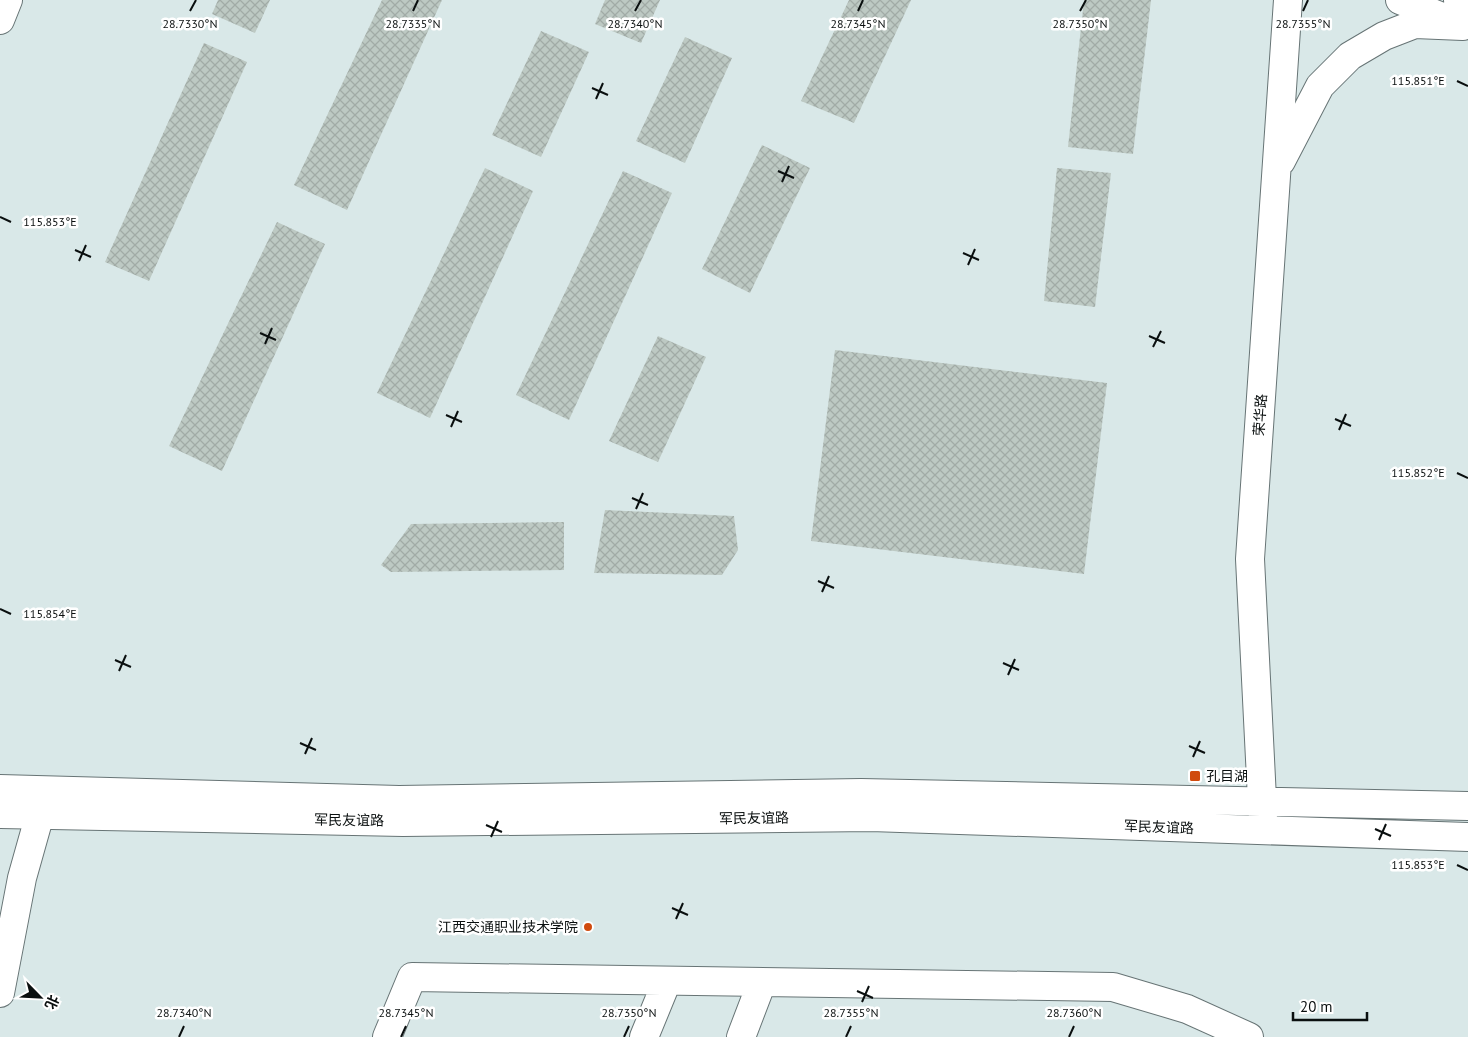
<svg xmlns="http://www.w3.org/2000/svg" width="1468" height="1037" font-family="'PT Sans','Noto Sans SC',sans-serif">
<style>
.building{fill:url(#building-cross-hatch)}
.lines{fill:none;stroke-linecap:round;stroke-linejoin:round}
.street-casing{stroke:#677475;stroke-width:30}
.secondary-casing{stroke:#677475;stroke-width:30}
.highway-casing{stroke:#677475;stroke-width:30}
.street{stroke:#fff;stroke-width:28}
.secondary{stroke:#fff;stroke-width:28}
.highway{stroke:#fff;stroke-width:28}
.ticks{fill:none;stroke:#0a0f0f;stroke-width:2}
.poi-dot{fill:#d04b0e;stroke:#fff;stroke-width:2}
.labels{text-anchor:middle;stroke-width:5;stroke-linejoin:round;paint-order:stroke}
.street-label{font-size:14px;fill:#0a0f0f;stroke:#fff}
.poi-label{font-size:14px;fill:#0a0f0f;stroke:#fff;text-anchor:start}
.ticks-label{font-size:12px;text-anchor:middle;fill:#0a0f0f;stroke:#fff;stroke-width:5;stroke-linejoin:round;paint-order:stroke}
</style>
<defs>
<pattern id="building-cross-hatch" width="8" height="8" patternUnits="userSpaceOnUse" patternTransform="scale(1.25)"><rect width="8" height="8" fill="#bdc9c3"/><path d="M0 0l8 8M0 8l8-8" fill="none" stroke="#a1aba6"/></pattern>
</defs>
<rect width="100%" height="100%" fill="#d9e8e8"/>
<path class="building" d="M218 0H270L255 33 212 14Z
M382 0H442L347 210 294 185Z
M605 0H660L641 43 595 24Z
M849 0H911L854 123 801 101Z
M1084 0H1151L1133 154 1068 147Z
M541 31 589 52 541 157 492 135Z
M685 37 732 58 685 163 636 141Z
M204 43 247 62 149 281 105 262Z
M762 145 810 168 750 293 702 269Z
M485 168 533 191 430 418 377 393Z
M1057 168 1111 173 1095 307 1044 301Z
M623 171 672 193 569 420 516 395Z
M277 222 325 244 222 471 169 446Z
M658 336 706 357 658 462 609 441Z
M835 350 1107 383 1084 574 811 541Z
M605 510 734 516 738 550 722 575 594 573Z
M564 522V570L391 572 381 565 411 524Z"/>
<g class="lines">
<defs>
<path id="street" d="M387 1037 412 977 1113 987 1187 1009 1249 1037
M644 1037 667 981
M741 1037 762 982"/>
<path id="secondary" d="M1400 0 1447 19
M1458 0 1468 4
M1281 161 1320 86 1350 56 1384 36 1415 24 1463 26
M0 789 399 800 861 793 1468 806
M0 814 403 822 871 817 1468 837
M1263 819 1250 559 1288 0"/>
<path id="highway" d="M0 20 8 0
M0 993 22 878 40 814"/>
</defs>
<use href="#street" class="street-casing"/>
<use href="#secondary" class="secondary-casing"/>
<use href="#highway" class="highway-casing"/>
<use href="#street" class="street"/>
<use href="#secondary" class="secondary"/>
<use href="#highway" class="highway"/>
</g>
<path class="ticks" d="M190 11 196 0M413 11 418 0M635 11 641 0M858 11 863 0M1080 11 1086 0M1303 11 1308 0M1457 81 1468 86M592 88 608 95M596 99 603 83M778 171 794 178M782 182 789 166M0 217 11 222M75 250 91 257M963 253 979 260M79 261 86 245M968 265 975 249M260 333 276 340M1149 336 1165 343M265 344 272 328M1153 347 1161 331M446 415 462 422M1335 419 1351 426M451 427 458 411M1339 430 1346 414M1457 473 1468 478M632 498 648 505M636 509 643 493M818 581 834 588M822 592 829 576M0 609 11 614M115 660 131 667M1003 663 1019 670M119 671 126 655M1008 675 1015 659M300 743 316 750M1189 746 1205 753M305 754 312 738M1193 757 1200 741M486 825 502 832M1375 829 1391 836M491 837 498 821M1379 840 1386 824M1457 865 1468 870M672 908 688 915M676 919 683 903M857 991 873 998M862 1002 869 986M179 1037 184 1026M401 1037 406 1026M624 1037 629 1026M846 1037 851 1026M1069 1037 1074 1026"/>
<g class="poi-dot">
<rect x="1189" y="770" width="12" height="12" rx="2.5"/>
<circle cx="588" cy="927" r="5"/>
</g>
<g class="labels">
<g class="street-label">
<text transform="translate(1260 415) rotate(-86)" y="5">荣华路</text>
<text transform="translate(754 818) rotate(-1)" y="5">军民友谊路</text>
<text transform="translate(349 820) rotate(1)" y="5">军民友谊路</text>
<text transform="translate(1159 827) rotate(2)" y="5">军民友谊路</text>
</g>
<g class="poi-label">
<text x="1206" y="781">孔目湖</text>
<text x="578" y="932" text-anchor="end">江西交通职业技术学院</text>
</g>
</g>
<g class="ticks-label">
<text x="413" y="28">28.7335°N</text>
<text x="858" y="28">28.7345°N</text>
<text x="1080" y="28">28.7350°N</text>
<text x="1303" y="28">28.7355°N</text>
<text x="190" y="28">28.7330°N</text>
<text x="635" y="28">28.7340°N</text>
<text x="1418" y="85">115.851°E</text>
<text x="50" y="226">115.853°E</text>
<text x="1418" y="477">115.852°E</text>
<text x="50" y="618">115.854°E</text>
<text x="1418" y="869">115.853°E</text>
<text x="184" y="1017">28.7340°N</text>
<text x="406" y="1017">28.7345°N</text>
<text x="629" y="1017">28.7350°N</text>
<text x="851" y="1017">28.7355°N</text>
<text x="1074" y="1017">28.7360°N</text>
</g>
<g transform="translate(40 997) rotate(114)" stroke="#ffffff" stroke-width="4" paint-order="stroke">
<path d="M0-4L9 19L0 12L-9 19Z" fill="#0a0f0f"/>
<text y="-8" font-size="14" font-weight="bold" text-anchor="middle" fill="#0a0f0f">北</text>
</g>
<path d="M1293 1012v8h74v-8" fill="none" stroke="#0a0f0f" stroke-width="2.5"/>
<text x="1300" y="1012" font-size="15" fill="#0a0f0f" stroke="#ffffff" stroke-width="4" paint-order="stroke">20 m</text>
</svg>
